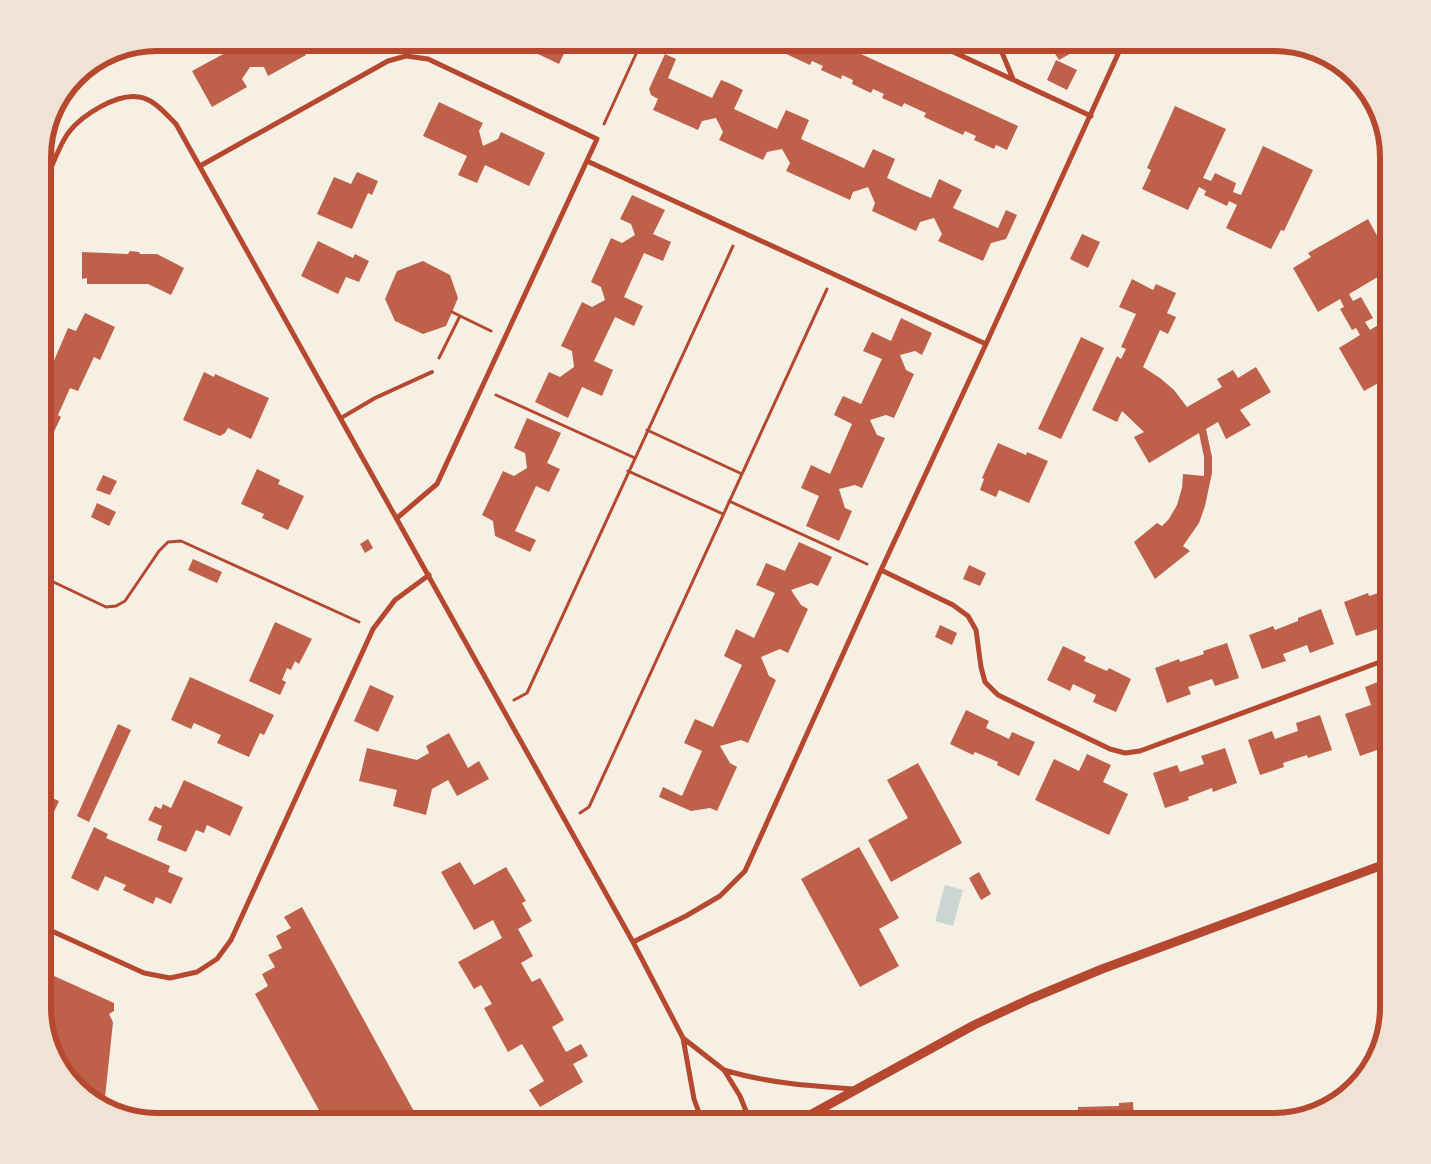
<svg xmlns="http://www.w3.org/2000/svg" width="1431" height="1164" font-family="'PT Sans Narrow',sans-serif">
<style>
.water{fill:#c9d6d2}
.building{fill:#bf614a}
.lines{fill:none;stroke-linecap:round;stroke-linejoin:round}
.path{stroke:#b5482f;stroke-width:3}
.service{stroke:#b5482f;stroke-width:4}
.minor{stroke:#b5482f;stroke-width:5}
.tertiary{stroke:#b5482f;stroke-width:9}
.rim{fill:none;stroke:#b5482f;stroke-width:6}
</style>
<rect width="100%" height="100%" fill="#f6efe4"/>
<path class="water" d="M945 885 963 890 953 926 935 921Z"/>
<path class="building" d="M222 43H299L306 55 268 76 264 67H250L242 79 247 87 212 107 192 71 227 52Z
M329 43H350L334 52Z
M523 43H569L559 64 521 46Z
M773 43H837L1018 126 1007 150 996 145 994 149 974 140 976 136 965 131 963 135 924 117 926 113 904 103 902 107 882 98 884 94 873 89 871 93 852 84 853 80 842 75 841 79 821 70 823 66 812 61 810 65 771 47Z
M1048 43H1079L1082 47 1059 60Z
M665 54 676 59 668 78 712 98 721 80 731 84 743 90 734 109 777 129 786 110 809 120 801 139 832 153 864 168 873 149 895 159 887 178 908 188 931 198 939 179 962 190 953 208 998 228 1006 210 1017 215 1006 239 991 243 983 261 938 241 942 234 934 218 920 222 916 231 872 211 875 203 868 187 853 192 850 200 786 171 790 163 782 149 767 152 763 160 719 140 723 132 716 118 702 121 698 130 653 110 658 99 651 95 649 89Z
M1056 60 1077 70 1067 90 1047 80Z
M439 102 483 123 479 131 483 146 498 139 501 132 545 153 529 186 485 165 477 183 458 175 467 156 423 136Z
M1175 106 1226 129 1203 178 1211 181 1215 173 1236 183 1233 192 1241 195 1263 146 1313 170 1284 231 1281 230 1271 249 1226 228 1237 205 1229 201 1227 206 1204 195 1206 191 1199 187 1188 210 1142 189 1151 170 1147 168Z
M357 172 378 181 372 195 368 193 352 229 317 214 334 177 351 184Z
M632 195 665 210 653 234 671 242 663 261 644 253 624 297 643 306 634 326 615 317 605 338 594 361 613 370 602 396 582 387 568 418 535 402 549 372 560 377 574 367 572 351 561 346 582 302 592 307 605 300 601 287 591 282 611 238 622 243 635 235 631 224 620 219Z
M1368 219 1388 256V271L1349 294 1353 301 1361 297 1373 318 1365 322 1370 330 1388 319V382L1385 385 1382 381 1364 391 1339 348 1360 335 1356 328 1352 330 1340 309 1344 307 1340 299 1318 312 1293 268 1311 257 1308 253Z
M1082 234 1100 242 1088 268 1070 259Z
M318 241 353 258 355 254 369 261 359 282 346 277 338 294 301 276Z
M130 251 139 252 140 254H157L184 268 171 295 148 284H87V278L82 279V252L128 254Z
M423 261 450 275 458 298 446 326 423 334 395 321 385 299 397 271Z
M1132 279 1153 290 1156 284 1176 293 1167 313 1176 317 1168 334 1160 330 1143 367 1160 378 1174 390 1187 407 1222 387 1217 379 1233 370 1238 378 1256 367 1271 392 1240 410 1251 425 1226 439 1218 422 1206 429 1212 457V473L1205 506 1199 523 1183 546 1190 551 1155 579 1134 542 1157 523 1162 526 1169 519 1177 505 1182 488 1183 474 1204 476V457L1199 433 1149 463 1134 437 1144 432 1122 411 1117 422 1092 410 1117 356 1121 359 1126 349 1121 347 1136 314 1119 307Z
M85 313 115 327 100 360 94 357 78 391 70 388 58 415 61 417 50 440 43 437V375L47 377 68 328 76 331Z
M901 318 932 333 922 355 915 351 900 355 906 370 914 374 894 418 886 415 870 420 877 435 885 438 862 488 855 485 839 489 845 508 852 511 839 541 806 526 819 496 801 488 811 465 830 474 852 424 834 415 838 406 843 396 861 404 882 359 863 351 872 332 891 341Z
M1081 337 1104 348 1061 439 1038 429Z
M204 372 214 377 215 374 269 398 251 439 228 428 225 433 220 436 183 420Z
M527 418 561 433 547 463 560 469 554 481 549 492 536 486 515 531 536 540 530 552 495 536 493 521 482 515 503 471 514 476 527 468 525 453 514 448Z
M998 443 1026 455 1027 452 1048 461 1029 503 999 490 996 497 980 490 984 479 982 478Z
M257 469 280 480 278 484 304 496 288 530 262 518 264 514 241 504Z
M103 475 117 481 110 495 96 490Z
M97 503 116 512 109 526 91 517Z
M368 539 373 548 365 553 360 544Z
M799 542 832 557 818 586 811 583 791 590 801 605 808 609 788 653 780 649 761 657 769 676 776 680 748 743 741 740 720 746 730 763 737 767 717 811 710 808 691 811 659 797 663 787 682 796 702 751 684 743 695 719 713 727 742 665 724 656 736 629 754 638 775 593 756 585 761 575 766 563 785 571Z
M193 559 222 572 217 583 188 570Z
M969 565 986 573 980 586 963 579Z
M1388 590V617L1378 620 1381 628 1356 636 1344 602 1368 593 1369 596Z
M1321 609 1334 644 1310 653 1307 645 1283 654 1286 661 1262 669 1249 635 1273 626 1275 630 1298 621V618Z
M275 622 312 639 299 664 295 661 291 670 287 668 282 680 286 682 280 695 249 681Z
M940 625 957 633 952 645 935 637Z
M1227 643 1239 678 1215 686 1212 679 1188 687 1191 694 1167 703 1155 668 1179 659 1180 662 1204 654 1203 651Z
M1063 646 1086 657 1084 661 1107 671 1109 668 1131 679 1116 712 1093 702 1096 695 1073 684 1070 691 1047 680Z
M190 677 274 715 264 735 260 733 249 757 217 743 221 735 194 723 191 729 171 720Z
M1388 678V746L1360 756 1345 714 1371 705 1365 687Z
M370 685 394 696 378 732 354 721Z
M966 710 989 721 986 728 1009 739 1012 732 1035 742 1019 776 997 765 998 762 975 752 973 755 950 744Z
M1320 715 1332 750 1308 758 1307 755 1283 763 1284 767 1260 775 1248 740 1272 731 1275 739 1298 731 1296 723Z
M118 724 131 730 89 822 77 816Z
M449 733 468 768 479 761 489 779 457 796 448 780 432 789 426 815 393 806 397 790 359 781 367 748 417 760 429 753 426 746Z
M1225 748 1237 783 1213 792 1212 788 1188 797 1189 800 1165 808 1153 773 1177 765 1180 772 1204 764 1201 756Z
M1087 754 1111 765 1103 782 1128 794 1109 835 1035 800 1054 759 1079 771Z
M918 763 962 843 891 882 868 840 908 818 887 780Z
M184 780 243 807 230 836 207 825 204 833 196 830 186 852 157 840 162 826 148 820 155 806 161 809 163 804 171 808Z
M43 794 59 801 43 836Z
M94 827 108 834 106 838 170 866 168 872 183 878 171 904 156 897 153 904 123 890 126 885 105 876 98 891 71 878Z
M859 847 899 918 879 929 899 966 860 987 801 879Z
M460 862 474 885 506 867 526 901 522 903 532 921 518 929 533 956 521 963 532 982 540 978 564 1020 552 1027 566 1052 581 1044 588 1056 573 1064 583 1082 540 1107 529 1090 544 1081 522 1044 508 1052 484 1008 492 1004 481 985 474 989 458 962 502 938 493 920 474 930 441 872Z
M979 872 991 894 981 900 969 878Z
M302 907 416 1115 403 1121H325L255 994 268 986 262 974 275 967 268 955 282 948 276 936 291 928 284 917Z
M43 971 114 1003V1011L109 1014 113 1022 104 1107 82 1093 54 1057 43 1014Z
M1133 1102 1134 1121H1078V1107L1119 1106V1103Z"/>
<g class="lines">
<path class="path" d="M604 124 641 43
M452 312 491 331
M439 358 460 316
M496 395 635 458
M647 430 742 474
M628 471 723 514
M729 501 867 564
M43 577 106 607 116 606 125 601 159 551 168 542 181 541 359 622
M514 700 527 693 733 246
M580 813 589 807 827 289"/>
<path class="service" d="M341 418 375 398 432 372"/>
<path class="minor" d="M934 43 1091 116
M998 43 1013 79
M587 161 986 344
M200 166 388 61 406 56 428 59 597 139 437 484 397 518
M43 188C49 173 60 143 69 132 82 115 117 93 139 97 154 99 166 114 176 124L633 942 683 1038 694 1099 702 1121
M881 570 953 605 968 616 976 630 981 667 985 682 998 695 1110 749 1125 753 1140 751 1388 659
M43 927 144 973 170 978 197 972 217 959 231 940 373 629 395 600 429 575
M633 942 686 916 720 896 745 871 881 570 986 344 1123 43
M683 1038 724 1070 740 1096 750 1121
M724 1070C767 1083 810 1086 854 1089"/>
<path class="tertiary" d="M799 1121 974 1025 1030 999 1102 969 1388 863"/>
</g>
<path d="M0 0H1431V1164H0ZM157 51H1274A106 106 0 0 1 1380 157V1007A106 106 0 0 1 1274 1113H157A106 106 0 0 1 51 1007V157A106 106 0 0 1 157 51Z" fill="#f1e2d6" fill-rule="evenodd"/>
<path class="rim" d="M157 51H1274A106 106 0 0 1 1380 157V1007A106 106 0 0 1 1274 1113H157A106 106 0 0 1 51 1007V157A106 106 0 0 1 157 51Z"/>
</svg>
